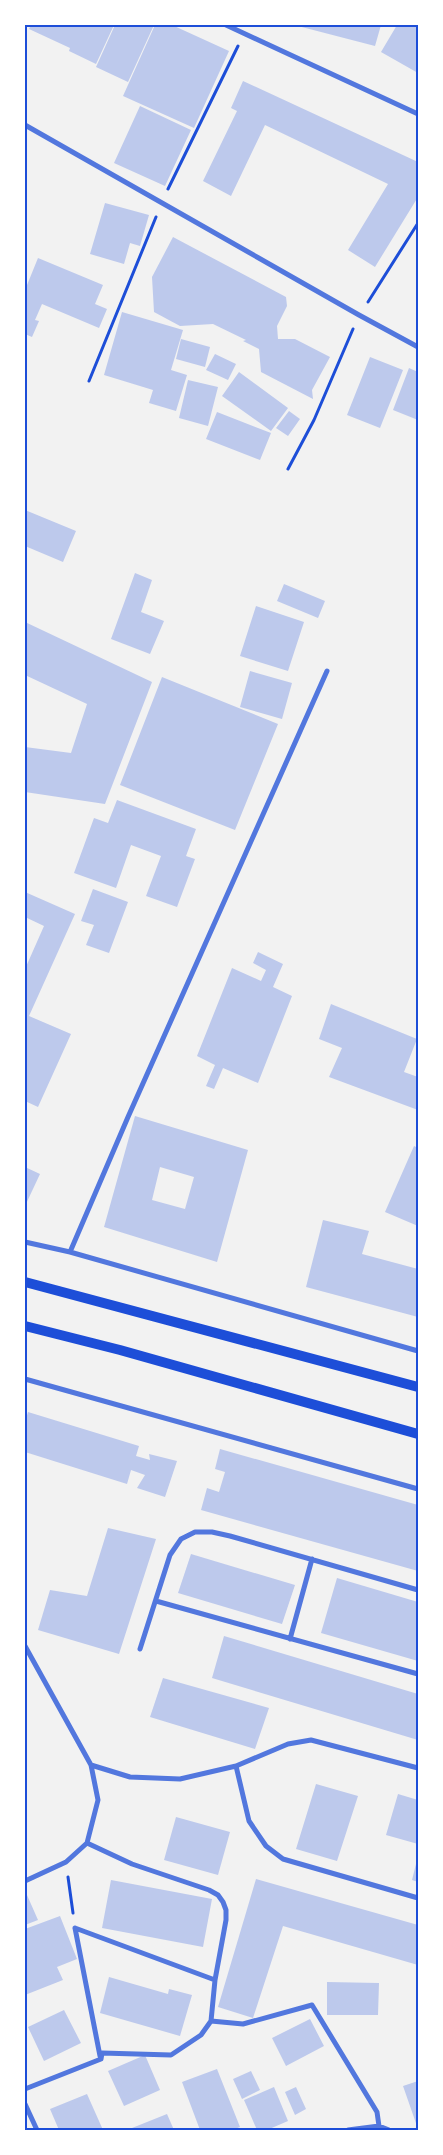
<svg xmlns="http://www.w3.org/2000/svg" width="443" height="2155" font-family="'PT Serif',serif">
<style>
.building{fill:#bdc9ec;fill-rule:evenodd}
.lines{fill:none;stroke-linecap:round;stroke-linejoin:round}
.path{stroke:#1d4ed8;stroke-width:3}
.minor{stroke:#5277de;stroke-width:5}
.secondary{stroke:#1d4ed8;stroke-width:10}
.neatline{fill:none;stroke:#1d4ed8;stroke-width:2}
</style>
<rect width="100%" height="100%" fill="#f2f2f2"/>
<path class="building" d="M31 25H114L96 64 69 51 70 48 29 29Z
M115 25H154L128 82 96 67Z
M155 25H172L229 51 194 128 123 96Z
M294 25H381L375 46Z
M397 25H418V73L381 52Z
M243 81 418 162V197L375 267 348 250 388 184 265 125 231 196 203 181 237 111 231 108Z
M140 106 191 130 165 186 114 163Z
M105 203 149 215 140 246 130 243 124 264 90 254Z
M173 237 286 297 287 306 277 326 278 339H295L330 357 312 390 313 399 261 372 259 349 243 341 246 340 213 324 180 326 154 312 152 277Z
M38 258 103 285 95 304 107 309 99 328 42 304 35 320 39 321 32 337 25 334V290Z
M122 312 183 330 171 370 187 375 176 411 149 403 153 390 104 375Z
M181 339 210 347 205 367 176 359Z
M215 354 236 364 228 380 206 370Z
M370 357 403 370 380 428 347 415Z
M409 368 418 372V420L393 410Z
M239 372 288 408 271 431 222 396Z
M188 380 218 387 208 426 179 418Z
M289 411 300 419 288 436 276 428Z
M217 412 271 433 260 460 206 439Z
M25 510 76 531 63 562 25 546Z
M135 573 152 580 141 612 164 621 150 654 111 639Z
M284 584 325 601 318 618 277 601Z
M256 606 304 622 288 671 240 656Z
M25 622 152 682 105 804 25 792V747L71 753 87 704 25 675Z
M250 671 292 683 282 719 240 707Z
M162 677 278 724 235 830 120 785Z
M117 800 196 829 186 856 195 859 177 907 146 896 161 856 131 845 116 888 74 873 94 818 108 823Z
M93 889 128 902 109 953 86 945 94 925 81 921Z
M25 892 75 914 29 1016 71 1034 38 1107 25 1101V969L44 926 25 917Z
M258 952 283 964 273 987 292 996 258 1083 223 1068 214 1089 206 1086 215 1065 197 1056 232 968 261 981 266 970 253 963Z
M331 1004 417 1039 404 1072 418 1077V1110L329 1077 342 1048 319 1039Z
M135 1116 248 1150 217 1262 104 1227ZM160 1167 194 1177 185 1209 152 1200Z
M414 1146 418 1148V1226L385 1212Z
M25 1167 40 1174 25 1206Z
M323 1220 369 1231 362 1254 418 1269V1317L306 1287Z
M28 1412 139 1446 136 1456 150 1460 149 1454 177 1461 165 1497 137 1488 145 1475 131 1470 127 1484 25 1452V1422Z
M220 1449 418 1505V1571L201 1510 207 1488 219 1492 225 1472 215 1469Z
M108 1528 156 1539 119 1654 38 1630 50 1590 87 1596Z
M191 1554 295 1585 282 1624 178 1593Z
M337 1578 418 1602V1661L321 1633Z
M224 1636 418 1694V1740L212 1678Z
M163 1678 269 1708 255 1749 150 1717Z
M316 1784 358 1796 337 1861 296 1849Z
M398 1794 418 1800V1844L386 1835Z
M176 1817 230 1832 218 1875 164 1860Z
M417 1860H418V1882L412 1880Z
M256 1879 418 1925V1965L283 1926 253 2018 218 2007Z
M111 1880 212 1899 203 1947 102 1928Z
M27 1895 38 1920 25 1925V1896Z
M60 1916 77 1959 57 1967 63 1980 25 1995V1929Z
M109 1977 168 1994 169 1989 192 1995 180 2036 100 2013Z
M327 1982 379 1983 378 2015H327Z
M64 2010 81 2043 44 2061 28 2027Z
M310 2019 324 2046 286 2066 272 2038Z
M145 2055 160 2090 124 2106 108 2071Z
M217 2069 240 2127 232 2130H200L182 2082Z
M251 2071 260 2090 242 2099 233 2079Z
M418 2081V2129L403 2086Z
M274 2087 288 2121 267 2130H257L244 2100Z
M296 2087 306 2109 295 2115 285 2092Z
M87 2094 103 2130H59L50 2109Z
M167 2114 174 2130H127Z"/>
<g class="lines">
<path class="path" d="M168 189 238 46
M368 302 418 223
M89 381 156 217
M288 469 314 420 353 329
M68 1877 73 1913"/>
<path class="minor" d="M226 25 418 114
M25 125 359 315 418 347
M25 1242 70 1252 418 1351
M70 1252 128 1117 327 671
M25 1379 418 1489
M156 1601 418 1674
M290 1639 312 1559
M25 1646 91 1765 130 1777 180 1779 236 1766 288 1744 311 1740 418 1768
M140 1649 170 1555 181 1539 195 1532H212L230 1536 418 1590
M236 1766 249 1821 266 1846 283 1859 418 1898
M87 1843 132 1864 209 1890 218 1895 223 1902 226 1910V1920L215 1980 211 2021
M25 1881 66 1862 87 1843 98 1800 91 1765
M75 1928 215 1980
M75 1928 100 2056
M25 2089 101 2059 102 2053 171 2055 201 2035 211 2021 243 2024 312 2005 377 2112 379 2126
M25 2104 37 2130
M348 2130 379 2126 389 2130"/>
<path class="secondary" d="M25 1282 418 1387
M25 1326 120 1350 418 1434"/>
</g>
<rect width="443" height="2155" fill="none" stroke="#ffffff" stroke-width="52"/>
<rect x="26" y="26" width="391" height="2103" class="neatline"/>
</svg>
